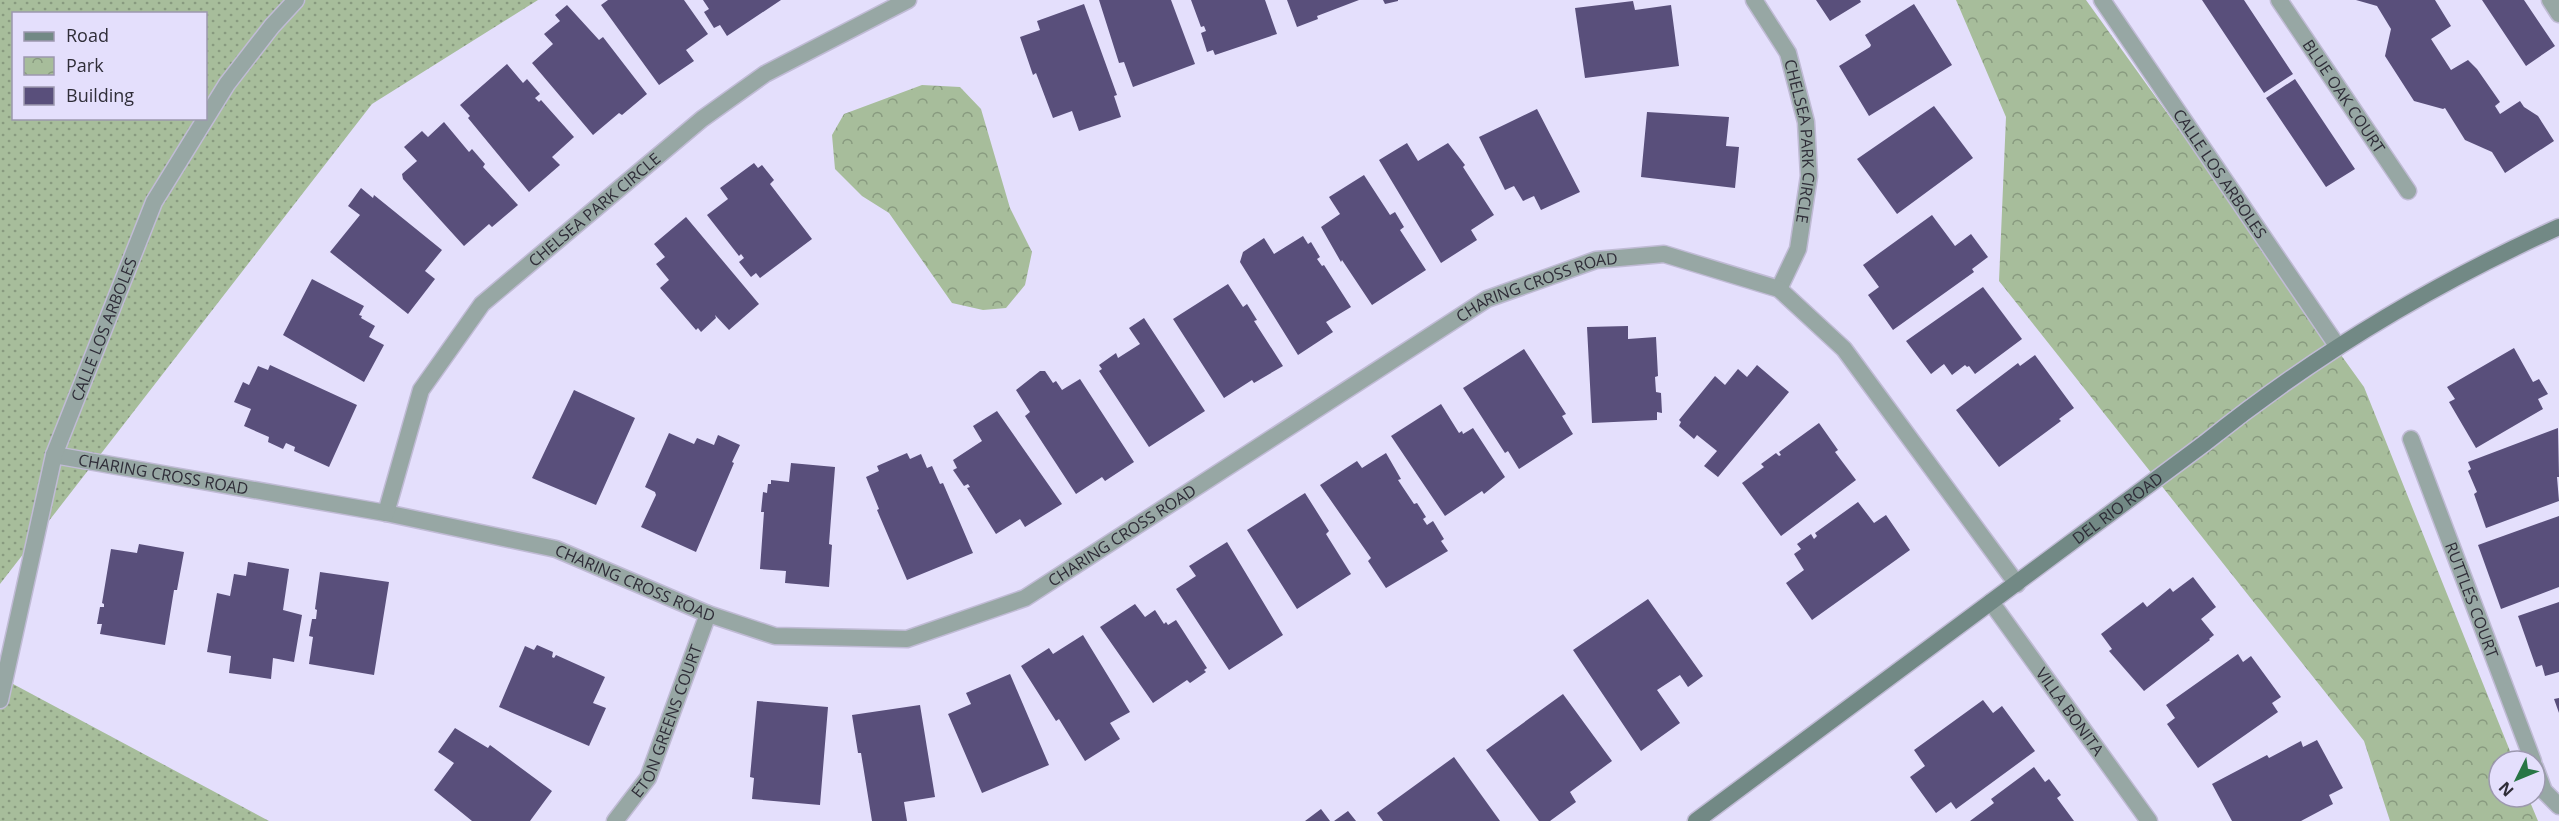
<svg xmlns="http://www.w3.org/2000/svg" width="2559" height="821" font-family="'Open Sans',sans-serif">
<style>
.grass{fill:url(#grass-dots);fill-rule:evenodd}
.park{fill:url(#park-crowns)}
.building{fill:#594f7b}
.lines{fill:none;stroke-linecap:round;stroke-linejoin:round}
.minor-casing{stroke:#c0bbd5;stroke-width:19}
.tertiary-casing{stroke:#c0bbd5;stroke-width:19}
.secondary-casing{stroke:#c0bbd5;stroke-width:19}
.minor{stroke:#97a7a4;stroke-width:16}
.tertiary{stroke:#97a7a4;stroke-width:16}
.secondary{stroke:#728985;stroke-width:16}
.labels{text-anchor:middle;stroke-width:6;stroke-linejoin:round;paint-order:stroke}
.street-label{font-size:16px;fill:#2f2d38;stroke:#e4dffc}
</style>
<defs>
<pattern id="grass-dots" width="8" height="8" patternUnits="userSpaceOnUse" patternTransform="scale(1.5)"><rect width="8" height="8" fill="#a7bd9b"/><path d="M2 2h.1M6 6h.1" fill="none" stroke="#889a7f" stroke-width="1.8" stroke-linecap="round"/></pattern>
<pattern id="park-crowns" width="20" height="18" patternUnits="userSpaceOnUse" patternTransform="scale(1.5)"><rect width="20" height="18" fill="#a7bd9b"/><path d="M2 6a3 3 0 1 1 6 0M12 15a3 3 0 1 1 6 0" fill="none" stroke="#889a7f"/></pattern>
</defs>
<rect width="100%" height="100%" fill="#e4dffc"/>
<path class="grass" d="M0 0H538L372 104 0 584ZM14 14H206V118H14Z
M0 677 269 821H0Z"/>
<path class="park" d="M1956 0H2086L2364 387 2514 761H2499V797H2528L2538 821H2390L2364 741 1999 281 2006 117Z
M922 85 960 87 981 109 1010 208 1032 252 1025 285 1006 308 983 310 952 303 889 213 862 196 835 169 832 135 844 114Z"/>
<path class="building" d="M608 0H684L708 34 686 50 694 61 659 85 601 5Z
M703 0H781L727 36 720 25 714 28 704 12 709 9Z
M1099 0H1171L1195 64 1133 87 1124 62 1119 63Z
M1191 0H1265L1277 34 1215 55 1213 50 1207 52 1201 33 1206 31 1204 26 1201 27Z
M1287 0H1359L1317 16 1318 19 1297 27Z
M1383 0H1398V1L1385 4Z
M1816 0H1860L1861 2 1830 21Z
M2202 0H2244L2293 74 2264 93Z
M2356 0H2435L2451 26 2431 39 2451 70 2468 60 2477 69 2500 102 2495 106 2500 114 2520 101 2524 107 2538 116 2554 141 2505 173 2492 152 2465 140 2445 108 2443 109 2414 101 2385 56 2391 29 2377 6Z
M2482 0H2524L2555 46 2526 66Z
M1633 1 1635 10 1671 5 1679 66 1585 78 1575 8Z
M1084 4 1117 95 1114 96 1121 117 1079 131 1072 111 1053 118 1036 73 1033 75 1020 37 1040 30 1037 21Z
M1914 4 1952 65 1869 116 1839 66 1870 47 1871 45 1865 35Z
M567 5 599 40 603 37 647 94 622 115 619 113 593 135 532 63 553 44 544 34 560 21 555 15Z
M507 64 523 83 527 79 540 94 535 98 539 102 541 100 574 137 552 157 560 165 529 192 468 118 470 116 460 105Z
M2295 79 2355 169 2326 187 2266 98Z
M1934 106 1973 158 1897 214 1857 159Z
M1537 109 1580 192 1541 210 1534 196 1523 201 1514 186 1505 190 1479 137Z
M1647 112 1729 117 1726 146 1739 147 1735 188 1641 177Z
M444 122 469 152 472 149 485 164 483 167 518 205 492 227 489 224 464 246 403 179 402 174 417 161 404 147 422 131 428 137Z
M1407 143 1418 161 1448 143 1465 165 1463 167 1494 215 1471 230 1477 240 1441 263 1379 160Z
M754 163 758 168 762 165 774 180 770 184 812 239 760 278 756 273 751 277 739 262 744 258 741 254 739 256 707 215 728 199 720 188Z
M1364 175 1390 215 1395 212 1404 227 1400 230 1426 270 1372 305 1342 260 1341 262 1321 227 1340 214 1329 197Z
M361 188 373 198 374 195 442 250 425 271 435 279 408 314 330 252 360 215 348 206Z
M1932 215 1955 246 1971 234 1988 257 1972 269 1974 272 1893 330 1868 295 1879 287 1863 265Z
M686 217 759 304 729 330 715 315 716 318 701 332 698 328 696 330 660 288 669 280 656 264 665 257 654 244Z
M1303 236 1308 244 1311 242 1320 257 1317 259 1322 266 1324 265 1351 307 1326 322 1333 332 1298 355 1240 262 1243 252 1264 238 1274 254Z
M312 279 364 306 359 315 362 316 361 318 375 326 369 337 384 345 364 382 283 335Z
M1228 284 1243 307 1247 304 1257 320 1254 321 1283 366 1254 383 1252 380 1224 398 1173 319Z
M1983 287 2022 339 1975 374 1969 366 1967 367 1965 365 1952 375 1944 364 1931 374 1906 341Z
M1144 318 1205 411 1149 447 1099 371 1102 369 1099 365 1116 353 1118 358 1140 344 1129 328Z
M1628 326V339L1656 337 1658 376 1655 377 1656 392 1661 393 1662 413 1657 412V420L1592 423 1587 327Z
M2514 348 2533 382 2539 379 2548 394 2538 399 2543 409 2476 448 2449 402 2455 399 2447 387Z
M1524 349 1566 414 1562 416 1573 434 1519 469 1508 451 1505 453 1463 388Z
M2035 355 2074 408 2059 419 2061 421 1999 467 1956 410 2018 363 2020 366Z
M270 365 357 405 329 467 294 451 295 447 286 443 283 449 268 442 269 437 244 426 251 409 234 402 243 382 249 385 258 366 268 370Z
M1757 365 1789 392 1718 477 1704 466 1717 451 1697 435 1694 439 1679 426 1681 422 1679 420 1715 376 1725 385 1738 369 1747 377Z
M1040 371H1045L1053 383 1056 381 1062 390 1080 379 1134 462 1105 481 1102 477 1076 494 1025 416 1030 412 1016 390Z
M574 390 635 418 596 505 532 478Z
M1441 404 1459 433 1462 431 1463 434 1473 428 1505 477 1484 494 1482 491 1445 516 1391 436Z
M997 411 1062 504 1025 527 1020 519 996 534 967 488 970 487 968 484 964 486 953 470 957 468 953 460 982 441 973 426Z
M1819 423 1838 450 1835 452 1856 480 1781 536 1742 483 1764 467 1761 464 1776 453 1779 456 1781 455 1779 452Z
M2558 428 2559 477H2557L2559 501 2486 528 2474 494 2477 492 2468 471 2471 469 2468 462Z
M669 433 694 444 697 438 714 445 718 435 740 445 732 462 734 463 696 552 641 527 656 495 655 492 645 487Z
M907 453 910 459 921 454 927 468 932 466 940 484 943 483 973 553 907 580 877 510 879 509 866 477 879 471 877 466Z
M1386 453 1401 479 1398 480 1414 504 1417 503 1426 517 1423 519 1427 525 1433 521 1444 539 1441 541 1448 551 1386 588 1368 561 1371 558 1320 485 1357 461 1362 468Z
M791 463 835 467 829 544 832 545 829 587 785 583 786 571 760 569 764 512H761L763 492 767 493 768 484H771V480L789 482Z
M1305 493 1329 531 1326 534 1351 574 1297 609 1247 530Z
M1858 502 1874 523 1886 515 1910 550 1812 620 1786 583 1804 570 1794 554 1801 549 1797 544 1811 534 1814 539 1817 536 1815 533Z
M2559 516V587L2501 609 2478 545Z
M1227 542 1283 635 1229 670 1176 589 1196 576 1189 566Z
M139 544 184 552 177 590H174L165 645 100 634 102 624H97L100 607H104V604L102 603 111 549 137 553Z
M248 562 289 569 283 610 302 615 294 662 273 658 271 679 229 673 231 656 207 652 217 593 230 596 234 574 246 576Z
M320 572 389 582 374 675 309 664 313 637 309 636 312 619H316L317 610 315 609Z
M2193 577 2216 607 2201 619 2214 635 2209 639 2210 640 2144 691 2109 651 2112 649 2101 634 2143 602 2147 607 2170 588 2173 592Z
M1648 599 1703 676 1688 687 1680 675 1657 690 1680 723 1641 751 1573 650Z
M2559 602V672L2545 676 2542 665 2536 667 2518 616Z
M1135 604 1145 617 1155 610 1164 624 1166 622 1168 625 1176 620 1207 668 1204 670 1206 672 1190 683 1187 680 1153 703 1100 627Z
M1083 635 1130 712 1110 723 1120 739 1085 761 1059 719 1056 721 1021 666 1049 648 1053 654Z
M537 645 553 652 552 657 554 658 556 655 605 677 593 703 606 708 589 746 499 707 525 646 534 650Z
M2238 654 2243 662 2251 656 2281 697 2272 703 2278 712 2198 768 2167 724 2175 718 2166 705Z
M1010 674 1049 765 982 793 948 714 971 704 966 693Z
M1563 694 1612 761 1570 792 1576 802 1550 821H1539L1486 750Z
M2559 698V713L2554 699Z
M1983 700 1993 713 2002 706 2035 751 1956 809 1951 802 1936 813 1910 777 1925 766 1914 750Z
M757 701 828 707 820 805 752 799 754 778 750 777Z
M920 705 935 797 904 802 907 821H872L861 753H858L852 715Z
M455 728 488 748 490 745 552 791 530 821H472L434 790 454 763 438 752Z
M2317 740 2343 788 2329 795 2333 804 2301 821H2232L2212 784 2267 755 2269 758 2301 741 2303 747Z
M1454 757 1500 821H1383L1377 813Z
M2034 767 2045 782 2049 779 2061 795 2057 798 2074 821H1970L1994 803 1991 799Z
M1321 809 1330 821H1305Z
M1348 811 1356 821H1334Z"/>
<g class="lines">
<defs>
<g id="minor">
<path id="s1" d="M1754 0 1788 53 1806 122 1809 176 1798 249 1779 289"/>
<path id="s2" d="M2279 0 2408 191"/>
<path d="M2550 0 2559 14"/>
<path id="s3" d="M2411 439 2533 761"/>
<path id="s4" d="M54 455 386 513 556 549 708 614 775 636 907 639 1025 598 1487 299 1596 260 1664 254 1779 289 1844 349 2017 584"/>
<path id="s5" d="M386 513 421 390 482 304 702 119 765 74 908 0"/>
<path id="s6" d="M1991 602 2149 821"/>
<path d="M2535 767 2544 791 2559 806"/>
<path id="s7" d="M615 821 648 778 708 614"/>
</g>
<g id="tertiary">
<path id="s8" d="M2102 0 2338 347"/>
<path id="s9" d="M0 700 54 455 154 202 227 84 272 26 296 0"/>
</g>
<g id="secondary">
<path id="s10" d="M1696 821 2205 443C2313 356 2433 284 2559 227"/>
</g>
</defs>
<use href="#minor" class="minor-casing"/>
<use href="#tertiary" class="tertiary-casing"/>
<use href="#secondary" class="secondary-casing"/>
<use href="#minor" class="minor"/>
<use href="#tertiary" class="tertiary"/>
<use href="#secondary" class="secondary"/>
</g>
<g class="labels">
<g class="street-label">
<text dy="6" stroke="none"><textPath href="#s2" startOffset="116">BLUE OAK COURT</textPath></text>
<text dy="6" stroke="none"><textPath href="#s1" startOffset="153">CHELSEA PARK CIRCLE</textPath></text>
<text dy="6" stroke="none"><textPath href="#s8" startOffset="210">CALLE LOS ARBOLES</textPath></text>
<text dy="6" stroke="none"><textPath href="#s5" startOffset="380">CHELSEA PARK CIRCLE</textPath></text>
<text dy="6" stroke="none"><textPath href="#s4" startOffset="1605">CHARING CROSS ROAD</textPath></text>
<text dy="6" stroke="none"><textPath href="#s9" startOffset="386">CALLE LOS ARBOLES</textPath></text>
<text dy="6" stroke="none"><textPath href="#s4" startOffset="111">CHARING CROSS ROAD</textPath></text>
<text dy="6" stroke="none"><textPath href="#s10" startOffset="525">DEL RIO ROAD</textPath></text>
<text dy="6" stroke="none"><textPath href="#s4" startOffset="1119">CHARING CROSS ROAD</textPath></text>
<text dy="6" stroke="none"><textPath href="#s4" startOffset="597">CHARING CROSS ROAD</textPath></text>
<text dy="6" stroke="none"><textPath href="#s3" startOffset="172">RUTTLES COURT</textPath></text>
<text dy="6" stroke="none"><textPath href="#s6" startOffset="135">VILLA BONITA</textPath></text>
<text dy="6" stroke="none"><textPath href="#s7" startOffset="114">ETON GREENS COURT</textPath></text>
</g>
</g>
<rect x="12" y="12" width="195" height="108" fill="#e4dffc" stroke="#9c98ae" stroke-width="1.5"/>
<rect x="24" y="32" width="30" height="9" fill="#728985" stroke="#9c98ae" stroke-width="1.5"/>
<text x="66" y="42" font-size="18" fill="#2f2d38">Road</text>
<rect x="24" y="57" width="30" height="18" fill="url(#park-crowns)" stroke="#9c98ae" stroke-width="1.5"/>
<text x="66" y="72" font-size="18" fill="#2f2d38">Park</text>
<rect x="24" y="87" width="30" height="18" fill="#594f7b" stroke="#9c98ae" stroke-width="1.5"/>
<text x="66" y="102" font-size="18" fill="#2f2d38">Building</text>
<g transform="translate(2517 779) rotate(227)"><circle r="28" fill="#e4dffc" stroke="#9c98ae" stroke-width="1.5"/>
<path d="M0-4.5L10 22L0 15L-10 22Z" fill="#287645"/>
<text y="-9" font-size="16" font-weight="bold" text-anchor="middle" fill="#2f2d38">N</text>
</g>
</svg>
